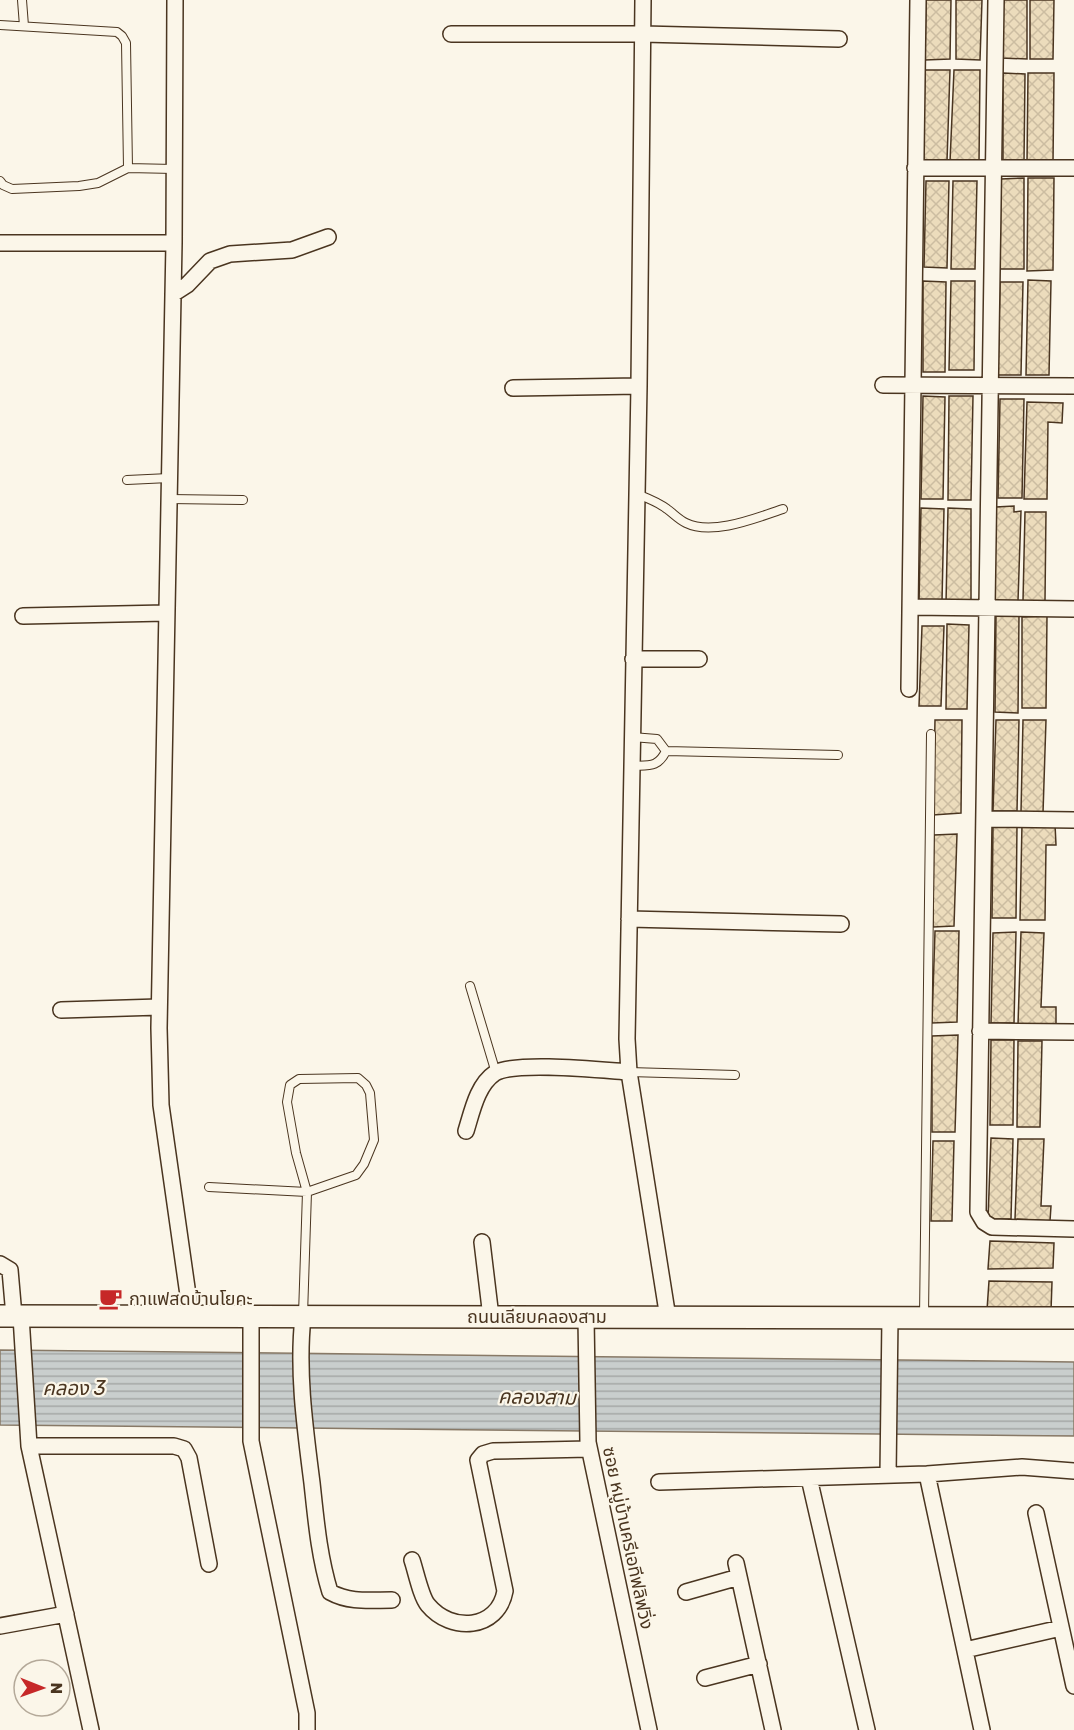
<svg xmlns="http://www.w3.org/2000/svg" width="1074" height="1730" font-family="Rubik,'Noto Sans Thai',sans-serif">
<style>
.water{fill:url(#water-rules);stroke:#887966;stroke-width:1.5}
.building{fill:url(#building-cross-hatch);stroke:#4a3520;stroke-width:1.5}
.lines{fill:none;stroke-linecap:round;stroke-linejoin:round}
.service-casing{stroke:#4a3520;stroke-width:10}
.minor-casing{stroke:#4a3520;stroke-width:18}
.secondary-casing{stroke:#4a3520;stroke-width:24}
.service{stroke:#fbf6e9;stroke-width:8}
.minor{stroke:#fbf6e9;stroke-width:15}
.secondary{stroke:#fbf6e9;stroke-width:21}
.labels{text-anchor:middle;stroke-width:4.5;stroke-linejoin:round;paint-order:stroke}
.poi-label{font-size:18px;fill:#4a3520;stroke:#fbf6e9;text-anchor:start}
.street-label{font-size:18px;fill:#4a3520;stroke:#fbf6e9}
.water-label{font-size:20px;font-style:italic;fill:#4a3520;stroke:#fbf6e9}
</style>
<defs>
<pattern id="water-rules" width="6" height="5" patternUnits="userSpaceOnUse" patternTransform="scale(1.5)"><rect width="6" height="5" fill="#c9cecd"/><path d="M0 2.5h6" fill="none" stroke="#a5a8a6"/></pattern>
<pattern id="building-cross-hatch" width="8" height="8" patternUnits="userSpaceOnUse" patternTransform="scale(1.5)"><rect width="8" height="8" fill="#ecdcbc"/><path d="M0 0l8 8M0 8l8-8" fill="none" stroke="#ccbda1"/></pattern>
</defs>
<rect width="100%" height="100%" fill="#fbf6e9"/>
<path class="water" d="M0 1350 1074 1362V1436L0 1425Z"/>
<path class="building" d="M926 0H951L950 59 925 60Z
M956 0H982L980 60 956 59Z
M1003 0H1027V59L1002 58Z
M1030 0H1054L1053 59H1030Z
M925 70H950L947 161 923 162Z
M954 70H980L979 163 950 162Z
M1003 73 1025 74 1024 162H1003Z
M1028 73H1054L1053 163H1027Z
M1024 178V269H1000L1001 179Z
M1028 178H1054L1053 270 1027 271Z
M926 181H949L947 268 924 267Z
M953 181H977L975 269H951Z
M1028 280 1051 281 1049 375H1026Z
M923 281 946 282 945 372H923Z
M951 281H975L974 370H949Z
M1000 282H1023L1021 375H998Z
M923 396 945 397 943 499H921Z
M949 396H973L971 500H948Z
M1000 399H1024L1022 498H998Z
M1027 402 1063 403 1062 423 1048 422 1047 499H1024Z
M1014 506V512L1021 511 1018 601H994L996 507Z
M921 508 944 509 942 601 919 602Z
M948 508 971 509V603H946Z
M1025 512H1046L1045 601H1023Z
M996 615H1019L1018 713 995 712Z
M1047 616 1046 708H1022V617Z
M947 624 969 625 967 709H946Z
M922 626H944L941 706H919Z
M935 720H962L961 813 933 815Z
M996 720H1019L1017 811H993Z
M1023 720H1046L1043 813 1021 812Z
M1022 824H1055L1056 845H1046L1045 920H1020Z
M993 825H1017L1016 918H992Z
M957 834 954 926 933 927 934 835Z
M935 931H959L957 1022 932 1023Z
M1016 932 1014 1023H991L993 933Z
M1021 932 1044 933 1041 1007H1056V1026L1018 1025Z
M958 1035 955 1132H932V1036Z
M991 1040H1014L1013 1125H990Z
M1018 1041H1042L1040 1127H1017Z
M991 1138 1013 1139 1011 1219H988Z
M1018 1139H1044L1041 1206H1051L1050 1221 1015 1219Z
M933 1141H954L952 1221H931Z
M990 1241 1054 1243 1053 1268 988 1269Z
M989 1281 1052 1282 1051 1311 987 1310Z"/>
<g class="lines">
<defs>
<path id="service" d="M22 0 24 26
M0 25 117 32 122 36 126 43 128 168 98 183 79 186 12 189 3 185 0 181
M128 168 174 169
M127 480 169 478
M637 494C647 498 658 502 667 509 674 514 678 519 686 523 712 536 756 518 783 509
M169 499 243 500
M666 751 838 755
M631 766C649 765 658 768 666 751L657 739 632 737
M470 986 496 1073
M629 1072 735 1075
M209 1187 307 1192 356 1175 364 1164 374 1140 370 1093 366 1085 358 1078 299 1079 290 1085 287 1102 296 1153 307 1192 303 1315
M924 1317 931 734"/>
<path id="minor" d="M175 0 174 243 159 1028 161 1105 191 1316
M643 0 639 386 627 1039 629 1072 668 1318
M996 0 978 1212 984 1222 992 1227 1074 1229
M451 34H643L839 39
M915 168H1074
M0 243H174
M173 294 187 285 210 261 230 254 292 250 328 237
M883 385 1074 386
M513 388 639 386
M910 607 1074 609
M23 616 166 613
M633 659H699
M909 689 918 0
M986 819 1074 820
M629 919 841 924
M61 1010 159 1007
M980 1031 1074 1032
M466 1131C472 1112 477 1085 495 1073 516 1061 601 1070 629 1072
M482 1242 491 1317
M0 1264 10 1270 14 1316
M21 1316 29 1446 91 1730
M251 1317V1441L307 1713V1730
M303 1317C297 1371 305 1428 312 1483 316 1520 319 1556 330 1592 350 1603 370 1600 392 1600
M586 1318 588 1442 649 1730
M29 1446H174L184 1449 189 1458 209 1564
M927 1474 982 1730
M888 1475 890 1317
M809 1478 867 1730
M659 1482 927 1474 1022 1467 1074 1471
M1036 1513 1074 1686
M412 1560C416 1572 421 1597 428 1605 451 1633 498 1630 505 1591L478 1460 483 1454 493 1451 589 1449
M736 1563 773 1730
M686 1592 739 1577
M0 1626 66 1614
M965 1650 1061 1628
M705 1678 759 1664"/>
<path id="secondary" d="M0 1316 1074 1318"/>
</defs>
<use href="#service" class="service-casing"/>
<use href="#minor" class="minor-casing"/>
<use href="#secondary" class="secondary-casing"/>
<use href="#service" class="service"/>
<use href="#minor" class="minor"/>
<use href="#secondary" class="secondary"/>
</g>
<defs>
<symbol id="cafe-bare" viewBox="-9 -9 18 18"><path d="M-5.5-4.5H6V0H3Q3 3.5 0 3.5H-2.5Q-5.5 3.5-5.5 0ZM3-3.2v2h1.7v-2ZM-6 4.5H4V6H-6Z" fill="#c62828" stroke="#fbf6e9" stroke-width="2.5" paint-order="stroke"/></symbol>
</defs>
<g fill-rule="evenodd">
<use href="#cafe-bare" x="94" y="1282" width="33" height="33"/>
</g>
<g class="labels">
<g class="poi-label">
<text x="129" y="1305">กาแฟสดบ้านโยคะ</text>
</g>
<g class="street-label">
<text x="537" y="1323">ถนนเลียบคลองสาม</text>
<text transform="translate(628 1538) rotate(78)" y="6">ซอย หมู่บ้านครีเอทีฟลิฟวิ่ง</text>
</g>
<g class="water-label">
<text x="74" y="1395">คลอง 3</text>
<text transform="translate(537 1397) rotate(1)" y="7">คลองสาม</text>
</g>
</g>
<g transform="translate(42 1688) rotate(91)"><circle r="28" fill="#fbf6e9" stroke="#b4a999" stroke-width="1.5"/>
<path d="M0-4.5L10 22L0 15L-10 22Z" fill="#c62828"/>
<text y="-9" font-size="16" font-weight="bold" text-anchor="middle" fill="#4a3520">N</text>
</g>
</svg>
